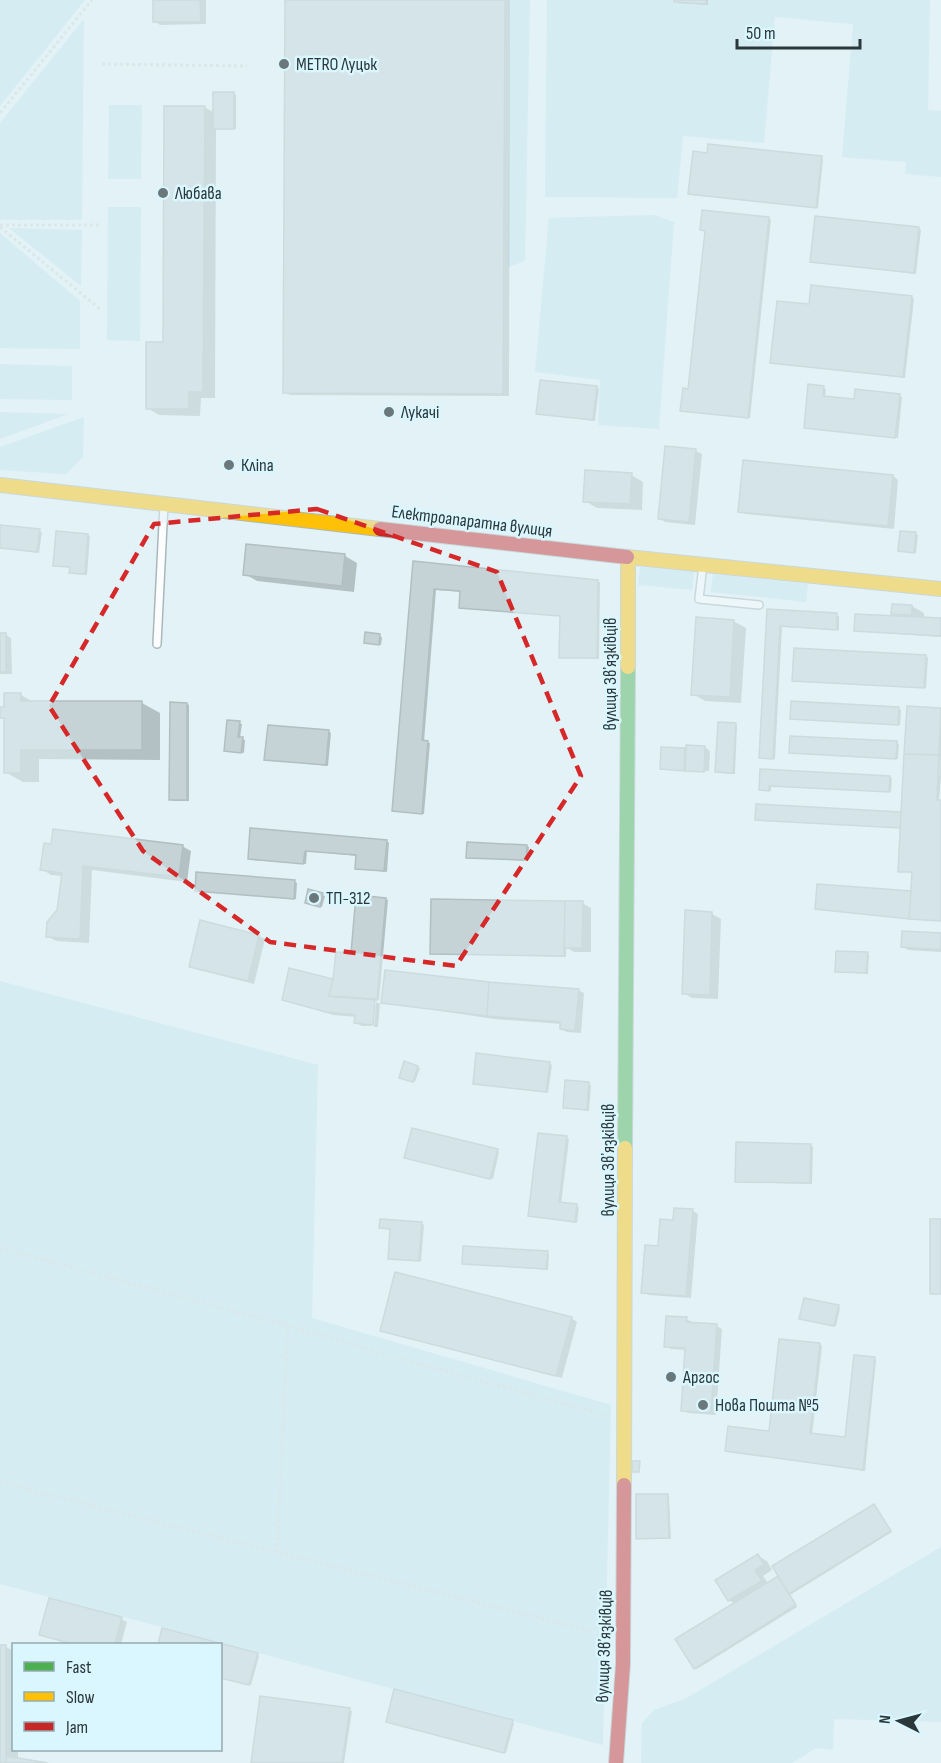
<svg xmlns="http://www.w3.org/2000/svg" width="941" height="1763" font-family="'Sofia Sans Condensed',sans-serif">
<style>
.green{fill:#c3e5ee}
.shadow{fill:#0003}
.building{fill:#c5d3d7;stroke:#b2bfc2;stroke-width:1.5}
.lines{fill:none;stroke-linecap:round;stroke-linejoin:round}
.lane-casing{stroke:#aab8bb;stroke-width:10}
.fast-casing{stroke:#aab8bb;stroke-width:16}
.slow-casing{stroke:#aab8bb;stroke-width:16}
.jam-casing{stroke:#aab8bb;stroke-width:16}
.path{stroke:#d4d9db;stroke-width:3;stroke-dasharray:3 3;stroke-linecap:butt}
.lane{stroke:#fbfdfe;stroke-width:7}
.fast{stroke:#4caf50;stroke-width:14}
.slow{stroke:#ffc107;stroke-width:14}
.jam{stroke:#c62828;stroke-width:14}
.marked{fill:none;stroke:#d62828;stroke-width:4.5;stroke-dasharray:12 8;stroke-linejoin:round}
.poi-dot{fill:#6a787c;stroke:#daf6fe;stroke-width:2}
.labels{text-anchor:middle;stroke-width:5;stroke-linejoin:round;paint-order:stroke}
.poi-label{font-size:18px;fill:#2a373b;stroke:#daf6fe;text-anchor:start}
.street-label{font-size:18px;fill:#2a373b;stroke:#daf6fe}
</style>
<rect width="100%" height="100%" fill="#e2f2f6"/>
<path class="green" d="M0 0H85L0 106Z
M510 0H530L525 261 508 267Z
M547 0H930L928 110 941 111V177L905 174 906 162 842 157 853 24 775 17 764 143 683 136 677 198 545 197Z
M84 19 82 220H0V123Z
M109 105H142L141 179H108Z
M108 207H141L140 341 107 340Z
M654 215 674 222 659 429 598 425 600 380 535 372 549 218Z
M9 228 82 230 81 286Z
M0 233 80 301V349L0 348Z
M0 364 72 366V400L0 399Z
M0 412 68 414 0 439Z
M84 417 83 457 66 474 0 470V447Z
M640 567 694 572 692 590 638 585Z
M713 574 808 584 806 602 711 592Z
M0 981 318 1065 312 1318 611 1405 603 1745 0 1584Z
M941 1547V1722L834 1719 833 1750 816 1748 792 1763H641L642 1723 654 1710 685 1699Z"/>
<path class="shadow" d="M154 0H206V24L160 25 155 21Z
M286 0H510L509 396 290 395 285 392Z
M676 0H708V5L678 3Z
M234 94 236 95V129H216L215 398H201L200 416 159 415 147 408 164 343 204 107 215 113Z
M709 154 821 158 823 159 818 208 692 195 690 193Z
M769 219 771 220 750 418 684 411 689 390Z
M919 228 921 230 916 274 814 262Z
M912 297 914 299 905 378 774 363 810 306Z
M810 386 826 389 825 398 856 401 857 391 902 397 898 438 805 427Z
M596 387 599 389 595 421 537 413Z
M667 448 696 451 702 454 695 525 665 522 660 518Z
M631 475 643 482 642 510 597 508 585 501Z
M893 476 898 480 894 529 746 514 740 511Z
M0 526 42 532 39 553 0 548Z
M915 534 918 535 916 553 899 551Z
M87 535 90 536 87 575 73 574 71 573V568L54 565Z
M248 545 345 556 357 563 354 592 257 581 245 574Z
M414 563 600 582 599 659 561 657V616L463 608 462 592 436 590 424 742 430 743 424 814 394 810Z
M912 606 924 613V619L941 620V637L855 631 901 618 893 613Z
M769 610 839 616V630L782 627 775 759 761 757Z
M733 621 746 628 741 703 705 701 693 694Z
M367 634 382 637 381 645 366 642Z
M0 635H6L11 638 12 674H0Z
M926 656 928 658 926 688 794 680Z
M21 695 33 702 142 703 160 713V760L39 759V782H23L5 772 6 720 1 717Z
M187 704 189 705V801H173L171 800Z
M908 708 941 710V777L939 801H941V921L819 910 816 908 912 893 913 873 899 871 902 828 759 820 757 805 902 814Z
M898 709 901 710 900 725 794 719Z
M239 723 242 724 240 738 245 740 244 753 228 752 226 750Z
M735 725 737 726 735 774 719 773 717 772Z
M329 732 331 733 328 766 268 760Z
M791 737 897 743 899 744 898 759 792 753 790 752Z
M705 747 710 751 709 771 690 770V772L686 770 662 769 663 748 687 751Z
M761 770 890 777 892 778 891 792 771 786V791H763L760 790Z
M252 830 387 841 389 843 387 872 359 869 358 856 307 851 306 864 252 860 249 858Z
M182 846 191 851 187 882 92 870 89 943 56 941 47 936 59 910 63 876 51 875 42 869Z
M527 846 529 847 528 861 468 857Z
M295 882 297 883 296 899 199 891Z
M309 891 325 896 322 907 307 903Z
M385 899 388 900 379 1000 371 999 375 1001H373L371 1026H362L356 1023V1017L333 1015 283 999 333 981 352 955Z
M582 903 591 908V952H574L566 947V957L431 953Z
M686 912 712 914 721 919 718 999 692 998 683 993Z
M201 922 259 936 265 939 254 984 196 969 190 966Z
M941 935V952L908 950 903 947Z
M867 954 869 955 868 974 839 972Z
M489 983 578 990 584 993 581 1033 567 1032 561 1029 562 1024 494 1019 382 1002Z
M376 1002 380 1004 378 1027H374Z
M550 1064 552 1065 548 1093 477 1084Z
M417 1067 420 1068 415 1082 403 1078Z
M567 1082 591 1085 589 1111 565 1107Z
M540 1134 569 1139 561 1204 579 1207 577 1223 529 1215Z
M810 1145 813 1147 812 1184 739 1182Z
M497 1151 499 1152 493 1179 408 1158Z
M693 1211 698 1214 691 1298 649 1295 643 1292 659 1248 675 1222Z
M421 1223 424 1225 421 1261 390 1258 392 1230 381 1228Z
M547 1253 549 1254 548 1270 464 1263Z
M838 1307 840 1308 836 1326 803 1319Z
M571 1318 577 1322 562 1378 388 1333 382 1330Z
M686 1319 692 1322V1324L716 1326 722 1329 716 1415 688 1413 682 1410 686 1350 671 1349 666 1346Z
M820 1344 822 1346 812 1435 846 1438 874 1358 876 1360 865 1471 729 1451 770 1433Z
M667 1495 669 1496 671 1539 638 1538Z
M874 1505 892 1532 790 1595 797 1607 697 1669 695 1667 735 1604 729 1600 717 1580 758 1556 767 1561 772 1570 763 1576 768 1583Z
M121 1619 127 1622 121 1644H71L41 1635Z
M163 1630 220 1644H159Z
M0 1647H6L14 1651V1750H18V1759L39 1763H0Z
M257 1654 259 1656 251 1685 220 1677Z
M349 1710 352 1711 344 1763H253Z
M390 1722H512L514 1723 506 1753Z"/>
<path class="building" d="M153 0H200L201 22H153Z
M285 0H505L503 394 283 393Z
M674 0H706V4L674 2Z
M213 92H234V129H213Z
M164 106H205L203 392H189V409H146V342H163Z
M708 144 822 156 816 208 688 194 693 151 707 153Z
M702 210 769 217 748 418 680 411 683 388 688 389 705 231 700 230Z
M815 216 919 227 914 273 810 262Z
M811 285 912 296 903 377 770 363 777 301 809 304Z
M540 380 597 386 593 420 536 414Z
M808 384 824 386 823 396 854 399 855 389 900 394 895 438 804 428Z
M665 446 696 449 689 522 658 519Z
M743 460 893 475 888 526 738 512Z
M585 470 632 473 630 504 583 502Z
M0 525 40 529 37 552 0 548Z
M56 531 88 534 85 574 69 573 70 567 53 566Z
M900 531 916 532 914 553 898 551Z
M246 544 345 554 342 586 243 575Z
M413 561 598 580 597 658H559L560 616 459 608 460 591 434 589 422 740 428 741 422 814 392 811Z
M892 604 912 605V615L891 614Z
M767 609 837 613V630L780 626 773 759 759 758Z
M855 614 941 618V636L854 631Z
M696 617 734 620 730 697 691 695Z
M365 632 380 634 379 645 364 643Z
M0 633H6V672H0Z
M794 648 926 655 924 688 792 681Z
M4 693H21V701H142V750H21V773H4V718H0V707H4Z
M791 701 899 707 898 725 790 719Z
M170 702 187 703V800H169Z
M907 706 941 708 939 755 904 754Z
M227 720 240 721 238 737H243L241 753 224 751Z
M941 720V776H938Z
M718 722 736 723 733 773 715 772Z
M268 725 329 730 326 765 264 760Z
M790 736 897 741 896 759 789 753Z
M686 745 705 746 704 772 685 771Z
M661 747 685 748 684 771 660 769Z
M904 754 939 755 937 800H941V921L909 919 912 872H898Z
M760 769 890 776 889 792 769 786V791L759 790Z
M756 804 901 812 900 828 755 820Z
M250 828 387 840 384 871 355 869 356 855 305 851 303 864 248 859Z
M53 829 183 845 179 877 83 866 80 939 46 937 47 922 57 910 62 873 40 870 44 843 51 844Z
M467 842 527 845 526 860 466 858Z
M196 872 295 880 294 899 195 891Z
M817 884 911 891 909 919 815 909Z
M308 889 323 893 320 907 305 903Z
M356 895 386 898 377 1000 329 996 333 979 336 952 351 953Z
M431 899 565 901 564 956 430 954Z
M565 901H583L582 948H564Z
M685 910 712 912 710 995 682 994Z
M200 920 259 935 248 981 189 967Z
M902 931 941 933V950L901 947Z
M836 951 868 952 866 973 835 972Z
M289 968 333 979 329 996 375 999 373 1025 354 1023 355 1015 326 1012 282 1000Z
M385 970 489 982 487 1016 381 1003Z
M489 982 579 989 575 1031 560 1029V1022L487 1016Z
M476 1053 550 1062 546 1092 473 1084Z
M404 1061 418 1066 413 1082 399 1078Z
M565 1080 589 1082 587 1110 563 1108Z
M412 1128 498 1149 490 1179 404 1158Z
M538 1133 567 1136 559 1202 577 1204 575 1222 528 1216Z
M736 1142 811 1144 810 1183 735 1182Z
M674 1208 693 1209 686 1296 641 1293 645 1245 658 1246 660 1219 673 1220Z
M380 1219 422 1222 419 1261 388 1259 390 1229 379 1228Z
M930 1219H941V1294H930Z
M463 1246 548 1251 546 1269 462 1264Z
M395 1272 572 1317 556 1376 380 1331Z
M804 1298 839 1305 834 1326 799 1319Z
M666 1316 687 1317 686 1322 717 1324 711 1413 681 1411 685 1348 664 1347Z
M779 1339 820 1343 810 1433 845 1437 854 1355 875 1357 863 1470 725 1451 728 1426 769 1431Z
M632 1461H640L639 1472H632Z
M636 1494H668L669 1538 636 1539Z
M874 1504 891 1531 789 1594 772 1566Z
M758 1554 764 1565 755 1570 762 1581 728 1601 715 1580Z
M778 1576 796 1605 694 1669 675 1639Z
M49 1598 122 1617 115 1644H73L39 1635Z
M162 1628 258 1653 249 1685 220 1678V1644H158Z
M0 1645H6V1763H0Z
M394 1689 513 1720 504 1753 386 1722Z
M260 1696 350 1708 342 1763H251Z
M6 1756 48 1763H6Z"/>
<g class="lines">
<defs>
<path id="lane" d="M703 565 699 599 759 605
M157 644 164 504"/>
<path id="fast" d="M625 1148 628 667"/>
<path id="slow" d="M0 485 380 529
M627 557 941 589
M628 667V557
M624 1485 625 1148"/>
<path id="jam" d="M380 529 627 557
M616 1763 623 1664 624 1485"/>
</defs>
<use href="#lane" class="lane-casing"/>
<use href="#fast" class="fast-casing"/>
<use href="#slow" class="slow-casing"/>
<use href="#jam" class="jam-casing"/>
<path class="path" d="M102 64 247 66
M0 113 92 0
M0 225H101
M0 227 100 309
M0 1248 341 1340 373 1351 608 1416
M0 1482 592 1631
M277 1552 288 1326"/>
<use href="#lane" class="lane"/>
<use href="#fast" class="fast"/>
<use href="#slow" class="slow"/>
<use href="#jam" class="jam"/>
</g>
<path d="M0 0H941V1763H0ZM317 509 497 572 581 776 456 966 270 942 143 851 49 706 154 524Z" fill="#e2f2f6" fill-opacity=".55" fill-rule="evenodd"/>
<path class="marked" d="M317 509 497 572 581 776 456 966 270 942 143 851 49 706 154 524Z"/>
<g class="poi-dot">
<circle cx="284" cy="64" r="6"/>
<circle cx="163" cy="193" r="6"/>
<circle cx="389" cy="412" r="6"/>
<circle cx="229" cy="465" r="6"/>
<circle cx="314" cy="898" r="6"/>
<circle cx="671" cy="1377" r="6"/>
<circle cx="703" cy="1405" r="6"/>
</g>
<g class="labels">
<g class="poi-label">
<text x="296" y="70">METRO Луцьк</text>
<text x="175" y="199">Любава</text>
<text x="401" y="418">Лукачі</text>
<text x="241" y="471">Кліпа</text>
<text x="326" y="904">ТП-312</text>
<text x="683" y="1383">Аргос</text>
<text x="715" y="1411">Нова Пошта №5</text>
</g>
<g class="street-label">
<text transform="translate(472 521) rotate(7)" y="6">Електроапаратна вулиця</text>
<text transform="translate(610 674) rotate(-90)" y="6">вулиця Звʼязківців</text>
<text transform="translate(608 1160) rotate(-90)" y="6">вулиця Звʼязківців</text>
<text transform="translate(604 1646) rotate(-88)" y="6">вулиця Звʼязківців</text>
</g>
</g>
<rect x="12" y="1643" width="210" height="108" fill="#daf6fe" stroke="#94aab0" stroke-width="1.5"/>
<rect x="24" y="1662" width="30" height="9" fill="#4caf50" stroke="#94aab0" stroke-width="1.5"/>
<text x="66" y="1673" font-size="18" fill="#2a373b">Fast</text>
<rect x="24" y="1692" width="30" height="9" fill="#ffc107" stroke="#94aab0" stroke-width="1.5"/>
<text x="66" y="1703" font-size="18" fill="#2a373b">Slow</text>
<rect x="24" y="1722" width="30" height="9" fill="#c62828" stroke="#94aab0" stroke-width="1.5"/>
<text x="66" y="1733" font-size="18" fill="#2a373b">Jam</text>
<g transform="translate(899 1721) rotate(276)" stroke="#daf6fe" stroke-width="4.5" paint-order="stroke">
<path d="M0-4.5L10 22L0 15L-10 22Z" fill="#2a373b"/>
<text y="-9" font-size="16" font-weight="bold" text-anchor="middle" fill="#2a373b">N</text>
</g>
<path d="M737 39v9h123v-9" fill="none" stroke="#2a373b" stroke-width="3"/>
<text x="746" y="39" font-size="18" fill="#2a373b" stroke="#daf6fe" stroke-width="4.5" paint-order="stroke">50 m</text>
</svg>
